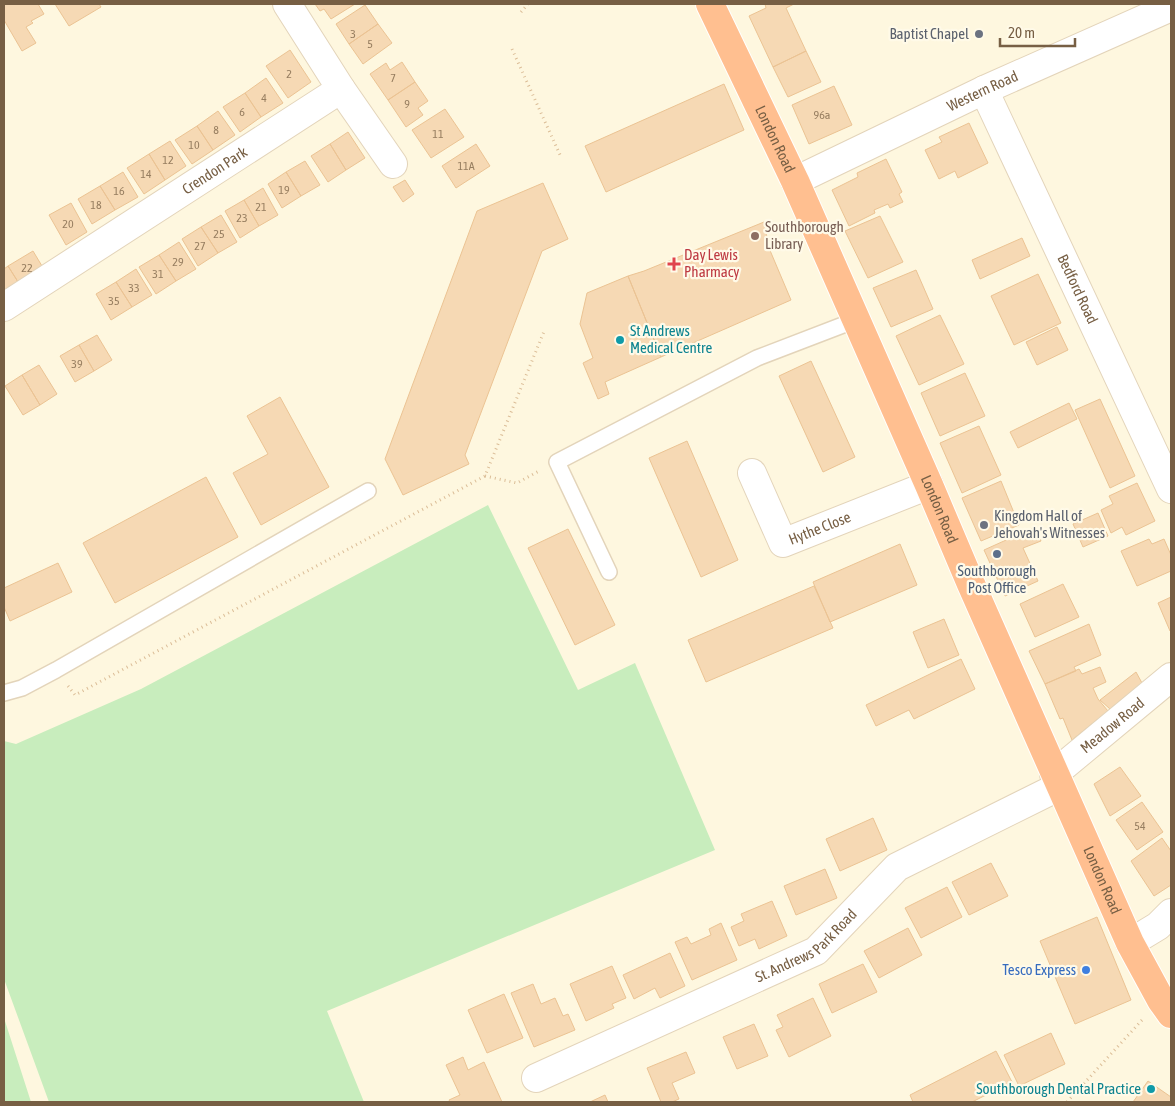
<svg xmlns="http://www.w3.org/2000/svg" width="1175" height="1106" font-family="'Asap Condensed',sans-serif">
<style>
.green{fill:#c8edbd}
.building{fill:#f6d9b4;stroke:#ebc393}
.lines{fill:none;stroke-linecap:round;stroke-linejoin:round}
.lane-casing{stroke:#e3d4ba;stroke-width:18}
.street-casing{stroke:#e3d4ba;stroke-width:30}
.highway-casing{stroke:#fff;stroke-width:30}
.path{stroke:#dbbd97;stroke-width:3;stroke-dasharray:1 4;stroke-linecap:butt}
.lane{stroke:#fff;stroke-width:15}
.street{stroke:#fff;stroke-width:28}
.highway{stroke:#ffbf90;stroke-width:28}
.worship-dot{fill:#6b7280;stroke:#fffae8;stroke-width:2}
.education-dot{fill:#8d6e63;stroke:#fffae8;stroke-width:2}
.health-dot{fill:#e0444e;stroke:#fffae8;stroke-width:2}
.culture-dot{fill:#0f9aa8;stroke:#fffae8;stroke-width:2}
.service-dot{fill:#5c6f8a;stroke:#fffae8;stroke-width:2}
.shop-dot{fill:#3f7fe0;stroke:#fffae8;stroke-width:2}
.labels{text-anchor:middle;stroke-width:4.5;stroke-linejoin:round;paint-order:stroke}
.number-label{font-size:12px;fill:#977e60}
.worship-label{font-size:15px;fill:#5b616d;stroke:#fffae8;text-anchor:end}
.street-label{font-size:15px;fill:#775f44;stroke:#fffae8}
.education-label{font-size:15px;fill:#785e54;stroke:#fffae8;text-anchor:start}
.health-label{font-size:15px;fill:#be3a42;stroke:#fffae8;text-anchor:start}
.culture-label{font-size:15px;fill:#0d838f;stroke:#fffae8;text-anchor:start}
.service-label{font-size:15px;fill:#4e5e75;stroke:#fffae8}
.shop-label{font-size:15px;fill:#366cbe;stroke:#fffae8;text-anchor:end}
</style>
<rect width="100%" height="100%" fill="#fef7df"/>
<path class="green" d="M488 505 578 690 635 663 715 850 327 1011 364 1102H49L4 979V741L16 744 141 689Z
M4 1018 31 1102H4Z"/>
<path class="building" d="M6 4H38L44 14 31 21 33 23 26 27 36 43 22 51 4 20V5Z
M55 4H99L101 7 69 26Z
M315 4H355L331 19 324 9 320 11Z
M765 4H794L786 8 806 51 773 67 749 16 766 8Z
M365 5 378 24 349 44 336 24Z
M378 24 392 43 363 64 349 44Z
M290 50 311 82 288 98 266 66Z
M806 51 821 82 788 97 773 67Z
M402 62 415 82 388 100 370 74 386 63 390 70Z
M266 78 283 103 261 117 245 93Z
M415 82 428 101 418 108 423 115 406 127 388 100Z
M724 84 744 130 606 192 585 146Z
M834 86 852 125 809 144 792 105Z
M245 93 261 117 240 132 223 107Z
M445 109 464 137 431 158 412 130Z
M218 111 235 135 213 150 197 126Z
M969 123 988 163 958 178 955 171 939 179 925 150 942 142 939 137Z
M197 126 213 150 192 164 175 140Z
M348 132 365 158 346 170 330 144Z
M170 141 186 166 165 180 149 154Z
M330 144 346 170 328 182 311 156Z
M476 144 490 166 456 188 442 166Z
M149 154 165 180 144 194 127 168Z
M886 159 902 192 899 194 903 202 890 208 888 204 874 210 875 213 849 226 832 190 858 177 857 173Z
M305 161 320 185 301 196 286 172Z
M123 172 138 197 115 210 100 186Z
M286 172 301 196 282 208 268 184Z
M405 180 414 194 403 202 393 187Z
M543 183 568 239 542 251 465 455 469 464 403 495 385 459 477 211Z
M100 186 115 210 92 224 78 199Z
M263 188 278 215 259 226 244 200Z
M244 200 259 226 240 238 225 211Z
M71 203 87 232 66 245 49 215Z
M221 215 237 242 218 253 201 227Z
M880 216 903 262 868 278 845 231Z
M764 222 769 248 791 300 661 357 628 276 644 271Z
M201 227 218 253 198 266 182 239Z
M1022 238 1030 256 980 279 972 260Z
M179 242 196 269 176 281 159 255Z
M33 251 45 271 20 285 8 266Z
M159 255 176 281 156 294 139 267Z
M8 266 20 285 4 295V269Z
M136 269 152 295 132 307 116 282Z
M916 270 933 309 891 327 873 288Z
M1038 274 1061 323 1014 345 991 296Z
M628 276 661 357 605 382 609 394 598 399 583 363 593 358 580 324 587 293Z
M116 282 132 307 111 320 96 294Z
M940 315 964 364 919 385 896 336Z
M1057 327 1068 350 1037 365 1026 342Z
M97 335 112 360 94 371 79 345Z
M79 345 94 371 75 382 60 356Z
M811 361 855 457 823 472 779 376Z
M39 365 57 394 40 405 22 375Z
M965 373 985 416 940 436 921 393Z
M22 375 40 405 23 415 5 386Z
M280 397 329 487 261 525 233 473 268 454 247 416Z
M1100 399 1135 476 1110 488 1075 410Z
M1069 403 1077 419 1018 448 1010 432Z
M979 426 1001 475 962 493 940 443Z
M687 441 738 560 701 577 649 458Z
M206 477 238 537 115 603 83 543Z
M1001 481 1019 525 981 541 962 498Z
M1137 483 1155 521 1126 535 1122 527 1111 533 1101 510 1113 504 1109 496Z
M1098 513 1108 536 1083 547 1073 524Z
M1035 527 1041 541 1023 548 1038 581 1005 596 984 550Z
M568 529 615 625 575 645 528 548Z
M1149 539 1152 544 1164 539 1171 555V571L1137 586 1121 551Z
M900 544 917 585 830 622 813 582Z
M58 563 72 592 10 621 4 607V588Z
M1063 584 1079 617 1035 637 1020 604Z
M814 586 833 628 706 682 688 640Z
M1171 597V630L1170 631 1158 603Z
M944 619 959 655 928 668 913 632Z
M1089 624 1101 655 1074 667 1076 671 1045 684 1029 651Z
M961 659 975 689 914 719 909 710 876 726 866 705Z
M1100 667 1106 682 1093 688 1098 699 1108 711 1072 740 1063 718 1060 719 1045 684 1079 669 1082 674Z
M1136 672 1142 683 1110 709 1100 700Z
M1120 767 1141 796 1110 816 1094 784Z
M1142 802 1163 832 1137 850 1116 820Z
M873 818 887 850 840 871 826 839Z
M1162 838 1171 851V885L1154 896 1131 861Z
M991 863 1008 896 969 915 952 882Z
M825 869 837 898 796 915 784 886Z
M947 887 962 917 921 938 905 908Z
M772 901 787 936 759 949 755 939 739 946 731 927 744 921 741 914Z
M1097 917 1131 1000 1075 1024 1040 941Z
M721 923 737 960 692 980 675 942 687 937 691 944 711 935 709 929Z
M908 928 922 955 879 978 864 951Z
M670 953 685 986 660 998 655 988 634 999 623 975Z
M863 964 877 992 832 1013 819 984Z
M612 966 626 998 612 1004 614 1008 586 1021 570 984Z
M533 984 541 1004 555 998 563 1016 568 1014 575 1030 534 1047 511 993Z
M504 994 523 1038 487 1053 468 1010Z
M813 998 831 1036 789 1057 776 1030 783 1027 777 1015Z
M754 1024 768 1056 737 1069 723 1037Z
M1051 1033 1065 1064 1019 1086 1004 1055Z
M996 1051 1012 1082 972 1102H913L910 1095Z
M686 1052 695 1073 672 1083 679 1099 672 1102H661L647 1068Z
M463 1057 468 1070 484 1062 502 1102H450L449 1100 460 1095 446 1065Z
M1148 1081 1171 1097V1102H1133Z
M605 1095 608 1102H590Z"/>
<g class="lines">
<defs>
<path id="lane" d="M609 572 557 462 757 358 856 320
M4 693 22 688 56 670 368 491"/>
<g id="street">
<path d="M341 89 393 164"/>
<path id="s1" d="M984 90 1171 489"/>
<path id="s2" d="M795 181 984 90 1171 7"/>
<path id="s3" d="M4 307 341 89 287 4"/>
<path id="s4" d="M752 473 783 543 929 485"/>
<path id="s5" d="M1054 774 1171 677"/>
<path d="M1130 943 1158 926 1171 913"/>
<path id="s6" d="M536 1078 816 951 897 867 1060 786"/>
</g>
<g id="highway">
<path id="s7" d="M710 4 795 181 929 485 971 584 1130 943 1161 1000 1171 1014"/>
</g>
</defs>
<use href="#lane" class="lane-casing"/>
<use href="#street" class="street-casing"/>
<use href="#highway" class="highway-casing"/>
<path class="path" d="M521 12 528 4
M512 49 561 157
M485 476 517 483 539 471
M68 686 75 695 485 476 545 329
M1067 1102 1143 1019"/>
<use href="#lane" class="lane"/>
<use href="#street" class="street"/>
<use href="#highway" class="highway"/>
</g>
<g class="worship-dot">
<circle cx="979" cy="34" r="5"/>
<circle cx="984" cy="525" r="5"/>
</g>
<circle class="education-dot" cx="755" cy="236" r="5"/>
<path class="health-dot" d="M671.5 256.5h5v5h5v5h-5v5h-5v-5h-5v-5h5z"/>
<g class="culture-dot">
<circle cx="620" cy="340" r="5"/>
<circle cx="1151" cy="1089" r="5"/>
</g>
<circle class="service-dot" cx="997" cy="554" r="5"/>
<circle class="shop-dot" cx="1086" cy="970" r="5"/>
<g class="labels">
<g class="number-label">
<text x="353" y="38">3</text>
<text x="370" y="48">5</text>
<text x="289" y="78">2</text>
<text x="393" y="82">7</text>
<text x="264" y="102">4</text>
<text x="407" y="108">9</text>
<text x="242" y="116">6</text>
<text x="822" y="119">96a</text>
<text x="216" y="134">8</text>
<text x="438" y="138">11</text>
<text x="194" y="149">10</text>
<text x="168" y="164">12</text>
<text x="466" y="170">11A</text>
<text x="146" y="178">14</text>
<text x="284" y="194">19</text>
<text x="119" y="195">16</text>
<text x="96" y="209">18</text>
<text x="261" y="211">21</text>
<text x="242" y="222">23</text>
<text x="68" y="228">20</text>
<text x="219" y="238">25</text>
<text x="200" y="250">27</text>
<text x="178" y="266">29</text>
<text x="27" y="272">22</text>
<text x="158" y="278">31</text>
<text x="134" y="292">33</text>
<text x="114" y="305">35</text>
<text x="77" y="368">39</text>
<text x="1140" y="830">54</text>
</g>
<g class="worship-label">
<text x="969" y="39">Baptist Chapel</text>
<text x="994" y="521" text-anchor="start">Kingdom Hall of<tspan x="994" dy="17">Jehovah's Witnesses</tspan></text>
</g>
<g class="street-label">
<text dy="5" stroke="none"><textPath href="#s2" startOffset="208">Western Road</textPath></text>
<text dy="5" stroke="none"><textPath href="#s7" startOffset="150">London Road</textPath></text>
<text dy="5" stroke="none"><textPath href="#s3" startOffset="251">Crendon Park</textPath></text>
<text dy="5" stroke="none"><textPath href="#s1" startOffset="220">Bedford Road</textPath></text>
<text dy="5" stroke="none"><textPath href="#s7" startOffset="555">London Road</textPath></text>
<text dy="5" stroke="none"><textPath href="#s4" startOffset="116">Hythe Close</textPath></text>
<text dy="5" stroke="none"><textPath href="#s5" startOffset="76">Meadow Road</textPath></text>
<text dy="5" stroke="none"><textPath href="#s7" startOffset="960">London Road</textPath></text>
<text dy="5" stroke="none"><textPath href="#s6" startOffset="302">St. Andrews Park Road</textPath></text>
</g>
<g class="education-label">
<text x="765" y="232">Southborough<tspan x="765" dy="17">Library</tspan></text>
</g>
<g class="health-label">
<text x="684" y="260">Day Lewis<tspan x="684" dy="17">Pharmacy</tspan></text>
</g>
<g class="culture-label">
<text x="630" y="336">St Andrews<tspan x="630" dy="17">Medical Centre</tspan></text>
<text x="1141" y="1094" text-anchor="end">Southborough Dental Practice</text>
</g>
<g class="service-label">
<text x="997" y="576">Southborough<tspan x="997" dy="17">Post Office</tspan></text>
</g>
<g class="shop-label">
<text x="1076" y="975">Tesco Express</text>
</g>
</g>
<rect width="1175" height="1106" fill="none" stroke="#775f44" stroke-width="10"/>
<path d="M1000 38v8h75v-8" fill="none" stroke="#775f44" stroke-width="2.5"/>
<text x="1008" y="38" font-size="15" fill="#775f44" stroke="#fffae8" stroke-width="4" paint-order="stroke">20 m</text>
</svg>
